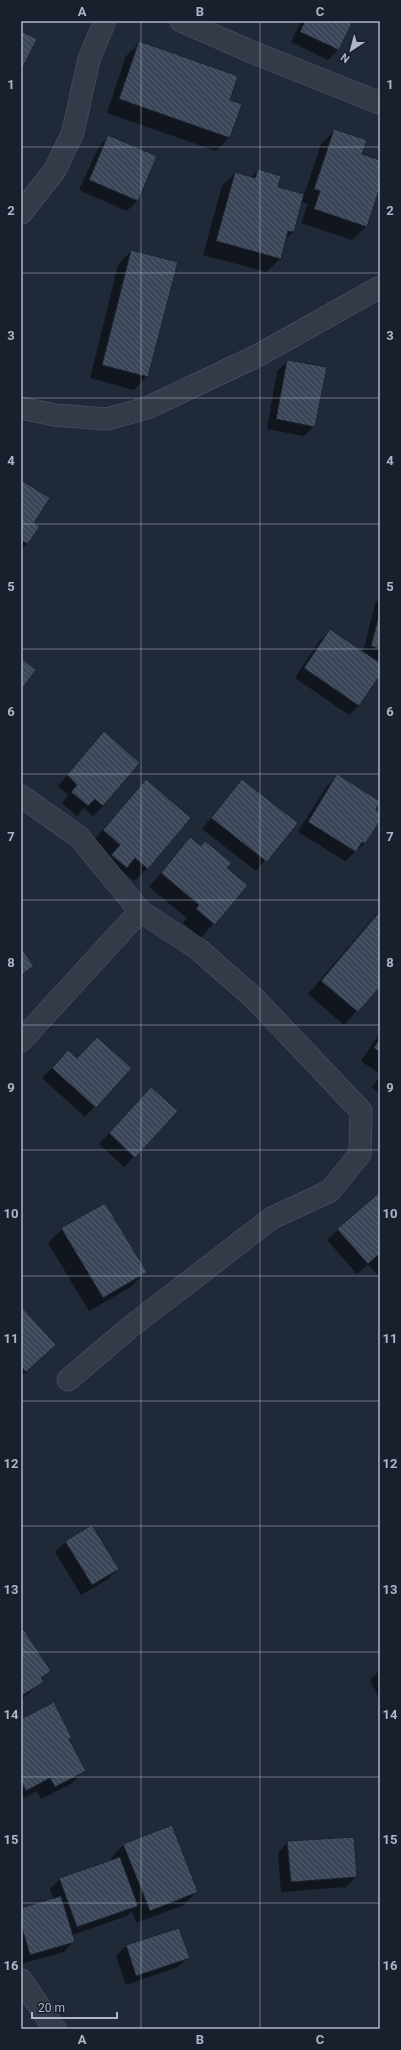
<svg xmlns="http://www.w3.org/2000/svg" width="401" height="2050" font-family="Roboto,sans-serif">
<defs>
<pattern id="building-back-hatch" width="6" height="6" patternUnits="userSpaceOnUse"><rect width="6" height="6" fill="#3b4759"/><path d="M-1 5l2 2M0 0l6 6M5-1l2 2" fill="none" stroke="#555f6f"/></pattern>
</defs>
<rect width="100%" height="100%" fill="#202938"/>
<g fill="#0007">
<path d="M 301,21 L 351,21 L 338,50 L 328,60 L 291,42 Z"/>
<path d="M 139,43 L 229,101 L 229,137 L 216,151 L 107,113 L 126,56 Z"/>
<path d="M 335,130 L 361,155 L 380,161 L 380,184 L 366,227 L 352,240 L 301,223 L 308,204 L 301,202 L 293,232 L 285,240 L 280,259 L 266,272 L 203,255 L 222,186 L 235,173 L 251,177 L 258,170 L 277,188 L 304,195 L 321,144 Z"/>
<path d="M 109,136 L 156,157 L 137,201 L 127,211 L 79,190 L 99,146 Z"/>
<path d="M 131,251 L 147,376 L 134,390 L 90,378 L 118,265 Z"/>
<path d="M 288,361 L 314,426 L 304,436 L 267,429 L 277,371 Z"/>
<path d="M 21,481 L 27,544 L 21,550 Z"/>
<path d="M 380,598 L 380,661 L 374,660 L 380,664 L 380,674 L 359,705 L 349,715 L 295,678 L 320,640 L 331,630 L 363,652 L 375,604 Z"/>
<path d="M 104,733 L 103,806 L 93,816 L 84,808 L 77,816 L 62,803 L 68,795 L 58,786 Z"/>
<path d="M 337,776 L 380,802 L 375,810 L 380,814 L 380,819 L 365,843 L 345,861 L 298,832 L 327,786 Z"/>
<path d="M 242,780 L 296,823 L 256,871 L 202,829 Z"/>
<path d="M 146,781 L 148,868 L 134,881 L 122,871 L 113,881 L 90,844 Z"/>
<path d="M 190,839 L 246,885 L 201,938 L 183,923 L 187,918 L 149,887 Z"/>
<path d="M 380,910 L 380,985 L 344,1025 L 308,994 Z"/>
<path d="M 380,1033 L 380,1074 L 361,1061 Z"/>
<path d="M 77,1059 L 131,1068 L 85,1117 L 42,1078 L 58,1061 Z"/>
<path d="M 380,1076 L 380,1093 L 372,1088 Z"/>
<path d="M 141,1099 L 176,1111 L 124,1167 L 99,1144 Z"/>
<path d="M 380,1193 L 380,1275 L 378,1276 L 368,1264 L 357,1274 L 327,1240 Z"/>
<path d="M 62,1229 L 145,1272 L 132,1286 L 89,1311 L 48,1243 Z"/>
<path d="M 21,1308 L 42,1358 L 21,1377 Z"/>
<path d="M 92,1526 L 118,1569 L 108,1579 L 81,1595 L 55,1552 L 66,1542 Z"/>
<path d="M 21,1633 L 50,1670 L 41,1679 L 42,1682 L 21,1700 Z"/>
<path d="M 380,1670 L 380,1701 L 370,1680 Z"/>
<path d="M 21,1720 L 71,1738 L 69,1740 L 84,1770 L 71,1784 L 41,1799 L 37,1791 L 21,1799 Z"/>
<path d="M 288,1842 L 356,1877 L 346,1887 L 281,1892 L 278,1853 Z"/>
<path d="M 124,1844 L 197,1891 L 184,1905 L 136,1923 L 132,1911 L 127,1916 L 72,1935 L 74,1941 L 64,1952 L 21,1964 L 21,1909 L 54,1900 L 50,1889 L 60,1879 L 112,1861 L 111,1858 Z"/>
<path d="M 179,1929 L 188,1957 L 178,1967 L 126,1985 L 116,1956 L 126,1946 Z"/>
</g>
<g fill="url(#building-back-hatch)" stroke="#1b222f">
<path d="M 305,21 L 353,21 L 339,50 L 300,32 Z"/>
<path d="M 21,31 L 37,39 L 21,71 Z"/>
<path d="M 139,41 L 238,76 L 230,100 L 242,104 L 230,138 L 119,99 Z"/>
<path d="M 334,129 L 367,140 L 362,154 L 380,160 L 380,187 L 367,227 L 314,209 L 320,191 L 314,189 Z"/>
<path d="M 108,135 L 157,156 L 138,201 L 89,180 Z"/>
<path d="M 258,169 L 281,176 L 278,187 L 304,194 L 294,232 L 288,231 L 281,259 L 216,241 L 235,172 L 255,178 Z"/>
<path d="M 131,250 L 178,262 L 148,377 L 102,365 Z"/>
<path d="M 287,360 L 327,367 L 315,427 L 276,419 Z"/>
<path d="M 21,480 L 50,498 L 34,523 L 40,526 L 28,544 L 21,540 Z"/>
<path d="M 380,611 L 380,649 L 371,646 Z"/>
<path d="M 330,629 L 380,663 L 380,675 L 359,706 L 304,668 Z"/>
<path d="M 21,658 L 36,670 L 21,690 Z"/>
<path d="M 104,731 L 140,763 L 103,806 L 95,799 L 88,806 L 71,792 L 77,785 L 67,775 Z"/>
<path d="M 337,774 L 380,801 L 376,810 L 380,812 L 380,821 L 365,844 L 362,842 L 356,852 L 308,822 Z"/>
<path d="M 146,779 L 191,818 L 148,869 L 135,858 L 127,868 L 111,855 L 120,845 L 103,830 Z"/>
<path d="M 242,779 L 298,823 L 267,862 L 211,818 Z"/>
<path d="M 190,837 L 201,846 L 205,841 L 232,863 L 227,868 L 248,885 L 215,925 L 196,909 L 199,905 L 161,873 Z"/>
<path d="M 380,911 L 380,987 L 358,1012 L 321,981 Z"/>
<path d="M 21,948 L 34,966 L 21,975 Z"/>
<path d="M 97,1037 L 132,1068 L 96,1108 L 52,1068 L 68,1050 L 77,1058 Z"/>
<path d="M 380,1038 L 380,1052 L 374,1048 Z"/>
<path d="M 151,1087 L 178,1111 L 135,1158 L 109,1133 Z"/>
<path d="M 380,1192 L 380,1257 L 378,1255 L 368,1264 L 337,1229 Z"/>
<path d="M 105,1203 L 147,1272 L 103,1298 L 61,1228 Z"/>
<path d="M 21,1306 L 56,1345 L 26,1372 L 21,1366 Z"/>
<path d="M 92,1525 L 119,1569 L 92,1585 L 65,1541 Z"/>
<path d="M 24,1630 L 51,1671 L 41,1678 L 44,1682 L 21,1696 L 21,1632 Z"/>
<path d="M 54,1702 L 72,1738 L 69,1739 L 86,1771 L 55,1787 L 50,1778 L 26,1791 L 21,1781 L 21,1719 Z"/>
<path d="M 172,1825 L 198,1892 L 150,1911 L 123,1844 Z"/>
<path d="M 354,1837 L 357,1877 L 291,1882 L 287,1841 Z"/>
<path d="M 120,1857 L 138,1906 L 77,1927 L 59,1878 Z"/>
<path d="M 61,1896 L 75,1942 L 30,1955 L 21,1925 L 21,1908 Z"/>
<path d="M 179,1928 L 190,1958 L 136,1976 L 126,1945 Z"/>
<path d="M 168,2027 L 168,2029 L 127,2029 Z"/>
</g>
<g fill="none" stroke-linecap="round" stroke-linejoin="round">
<g stroke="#515867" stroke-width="23">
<g id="minor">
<path d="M 181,21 L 252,52 L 380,103"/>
<path d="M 21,213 L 55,170 L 73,132 L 89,59 L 105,21"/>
<path d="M 21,408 L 55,415 L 107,419 L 147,408 L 259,355 L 380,287"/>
<path d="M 21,796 L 79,837 L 140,911 L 198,949 L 254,998 L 361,1111 L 360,1154 L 330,1191 L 272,1218 L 129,1328 L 68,1380"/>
<path d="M 21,1041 L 140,911"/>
<path d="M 21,1980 L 55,2029"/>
</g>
</g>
<use href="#minor" stroke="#333b49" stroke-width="22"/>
</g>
<path fill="none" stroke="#adb5c6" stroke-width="1" stroke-opacity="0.55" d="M 141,21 L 141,2029M 260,21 L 260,2029M 21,147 L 380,147M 21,273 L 380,273M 21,398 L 380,398M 21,524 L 380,524M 21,649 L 380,649M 21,774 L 380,774M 21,900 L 380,900M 21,1025 L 380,1025M 21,1150 L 380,1150M 21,1276 L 380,1276M 21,1401 L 380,1401M 21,1526 L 380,1526M 21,1652 L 380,1652M 21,1777 L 380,1777M 21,1903 L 380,1903"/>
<rect width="401" height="2050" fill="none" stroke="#19202d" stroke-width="44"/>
<g transform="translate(351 50) rotate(216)" stroke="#19202d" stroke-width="3" paint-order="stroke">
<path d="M0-3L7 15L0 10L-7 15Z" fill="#adb5c6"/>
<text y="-6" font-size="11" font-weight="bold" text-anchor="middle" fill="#adb5c6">N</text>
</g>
<path d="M32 2012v6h85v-6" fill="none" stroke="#adb5c6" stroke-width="2"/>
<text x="38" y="2012" font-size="12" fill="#adb5c6" stroke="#19202d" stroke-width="3" paint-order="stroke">20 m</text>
<rect x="22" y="22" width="357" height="2006" fill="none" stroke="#adb5c6" stroke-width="1.5"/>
<g font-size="13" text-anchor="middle" font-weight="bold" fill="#adb5c6">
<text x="82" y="16">A</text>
<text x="200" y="16">B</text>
<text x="320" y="16">C</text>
<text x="11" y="89">1</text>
<text x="390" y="89">1</text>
<text x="11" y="215">2</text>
<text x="390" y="215">2</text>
<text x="11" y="340">3</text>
<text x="390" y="340">3</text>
<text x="11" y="465">4</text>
<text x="390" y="465">4</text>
<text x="11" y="591">5</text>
<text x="390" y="591">5</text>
<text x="11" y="716">6</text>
<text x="390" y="716">6</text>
<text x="11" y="841">7</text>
<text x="390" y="841">7</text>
<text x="11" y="967">8</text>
<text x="390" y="967">8</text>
<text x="11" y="1092">9</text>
<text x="390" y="1092">9</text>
<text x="11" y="1218">10</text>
<text x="390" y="1218">10</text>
<text x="11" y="1343">11</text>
<text x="390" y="1343">11</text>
<text x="11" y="1468">12</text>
<text x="390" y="1468">12</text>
<text x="11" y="1594">13</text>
<text x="390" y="1594">13</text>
<text x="11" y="1719">14</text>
<text x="390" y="1719">14</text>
<text x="11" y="1844">15</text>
<text x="390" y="1844">15</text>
<text x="11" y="1970">16</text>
<text x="390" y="1970">16</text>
<text x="82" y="2044">A</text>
<text x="200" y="2044">B</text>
<text x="320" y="2044">C</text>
</g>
</svg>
